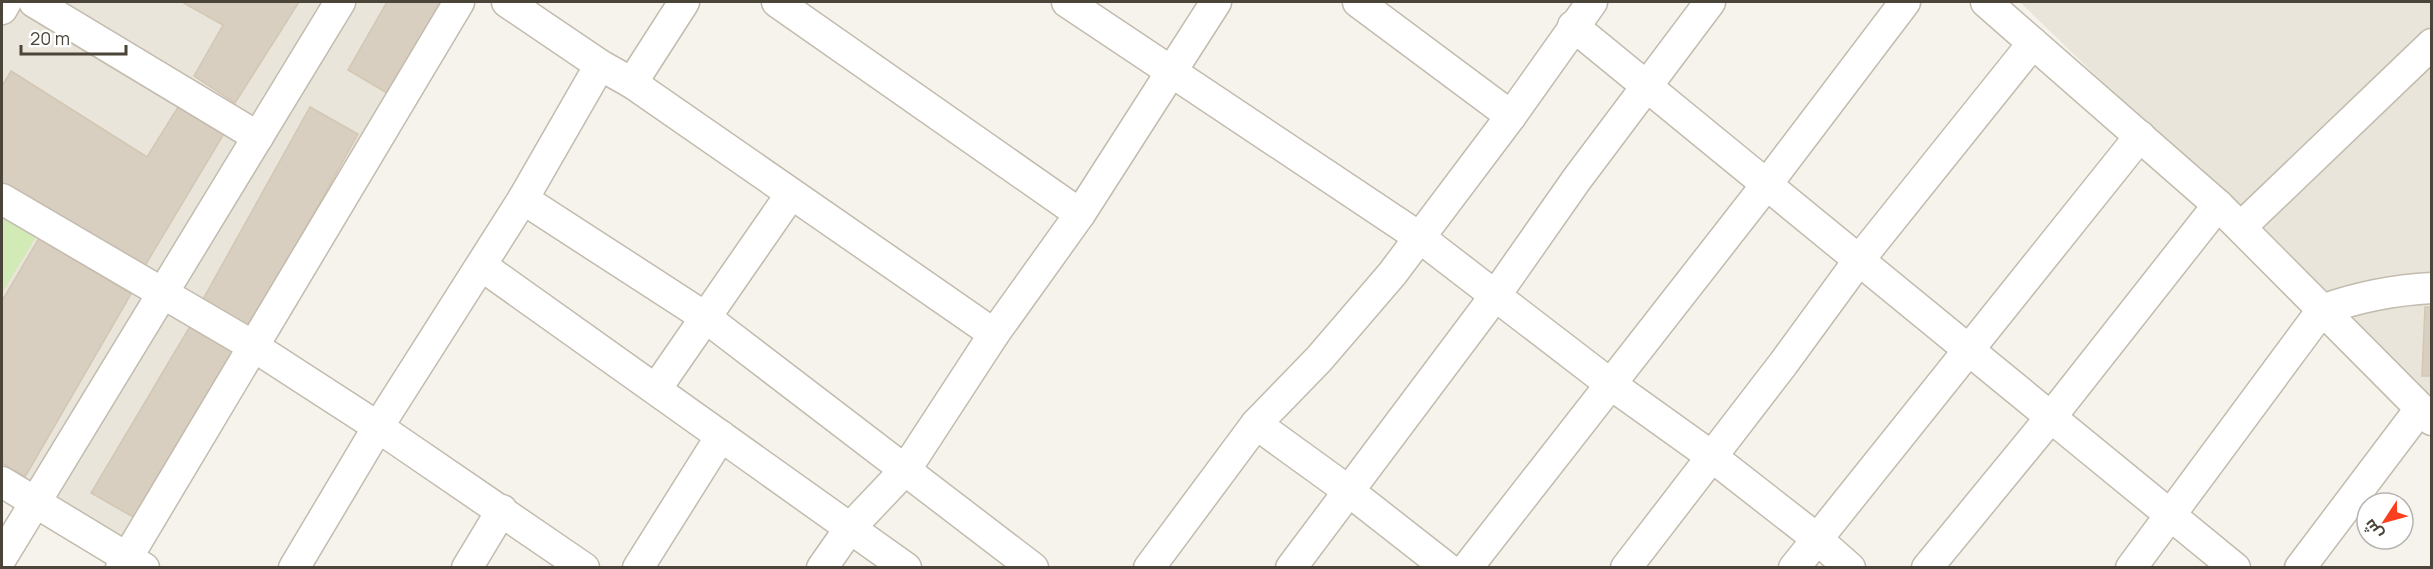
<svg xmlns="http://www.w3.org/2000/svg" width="2433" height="569" font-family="Manrope,Cairo,sans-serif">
<rect width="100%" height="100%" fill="#f6f3ec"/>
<g fill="#eae5da">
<path d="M 2,2 L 464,2 L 128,562 L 2,490 Z"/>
<path d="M 2020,2 L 2431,2 L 2431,401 Z"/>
</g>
<path fill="#d2eab5" d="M 2,210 L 39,232 L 2,293 Z"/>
<g fill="#d8cfc1" stroke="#d3c7b4" stroke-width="1.5">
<path d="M 182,2 L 299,2 L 235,103 L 194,76 L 223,25 Z"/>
<path d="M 387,2 L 446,2 L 392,96 L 348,70 Z"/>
<path d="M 11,71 L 147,157 L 180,104 L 225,132 L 143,269 L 2,183 L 2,86 Z"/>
<path d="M 310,107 L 358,134 L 250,328 L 202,301 Z"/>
<path d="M 39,238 L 131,294 L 25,477 L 2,463 L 2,301 Z"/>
<path d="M 2425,307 L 2432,307 L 2432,376 L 2422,376 Z"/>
<path d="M 195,318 L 243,346 L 140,521 L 91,493 Z"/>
</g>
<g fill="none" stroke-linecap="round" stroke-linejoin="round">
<g stroke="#c2bbae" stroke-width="33">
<g id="street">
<path d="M 34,2 L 258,137"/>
<path d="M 507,2 L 600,65 L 632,83 L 994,334"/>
<path d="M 777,2 L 1080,214"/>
<path d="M 1067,2 L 1419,237 L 1609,383 L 1711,456 L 1816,538 L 1850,568"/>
<path d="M 1358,2 L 1511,116"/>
<path d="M 1986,2 L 2218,205 L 2432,420"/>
<path d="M 2,9 L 6,2"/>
<path d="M 1573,26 L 2235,568"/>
<path d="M 632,83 L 684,2"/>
<path d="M 2,199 L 253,346 L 378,427 L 584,568"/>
<path d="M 523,199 L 705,317 L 1033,568"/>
<path d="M 2241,227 L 2432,44"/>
<path d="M 482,266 L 906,568"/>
<path d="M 656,389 L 791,194"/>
<path d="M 1256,424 L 1350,492 L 1447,568"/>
<path d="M 2,482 L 144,568"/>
<path d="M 2,557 L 340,2"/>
<path d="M 121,568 L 459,2"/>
<path d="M 294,568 L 378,427 L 523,199 L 600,65"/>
<path d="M 467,568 L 502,510"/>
<path d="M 638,568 L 721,436"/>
<path d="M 822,568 L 850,528 L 906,469 L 994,334 L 1080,214 L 1216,2"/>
<path d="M 1149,568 L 1256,424 L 1319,359 L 1392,274 L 1511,116 L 1592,2"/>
<path d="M 1291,568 L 1495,296 L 1577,179 L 1710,2"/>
<path d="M 1467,568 L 1767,184 L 1905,2"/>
<path d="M 1626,568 L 1783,364 L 1859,260 L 2033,43"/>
<path d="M 1794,568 L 2140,136"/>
<path d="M 1927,568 L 2051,417 L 2218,205"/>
<path d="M 2131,568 L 2322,310 C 2358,297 2393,290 2432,288"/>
<path d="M 2300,568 L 2420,409"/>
</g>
</g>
<use href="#street" stroke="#fff" stroke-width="30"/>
</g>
<rect width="2433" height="569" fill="none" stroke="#4b4439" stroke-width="6"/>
<g transform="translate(2385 521) rotate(234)"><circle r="28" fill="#ffffff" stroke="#b7b4b0" stroke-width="1.5"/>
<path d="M0-4.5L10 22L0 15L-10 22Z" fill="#fc3f1d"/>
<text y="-9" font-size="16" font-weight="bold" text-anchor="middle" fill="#4b4439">ش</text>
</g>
<path d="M21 45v9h105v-9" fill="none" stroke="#4b4439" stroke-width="3"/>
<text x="30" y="45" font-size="18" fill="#4b4439" stroke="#ffffff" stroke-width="4.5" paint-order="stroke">20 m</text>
</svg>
